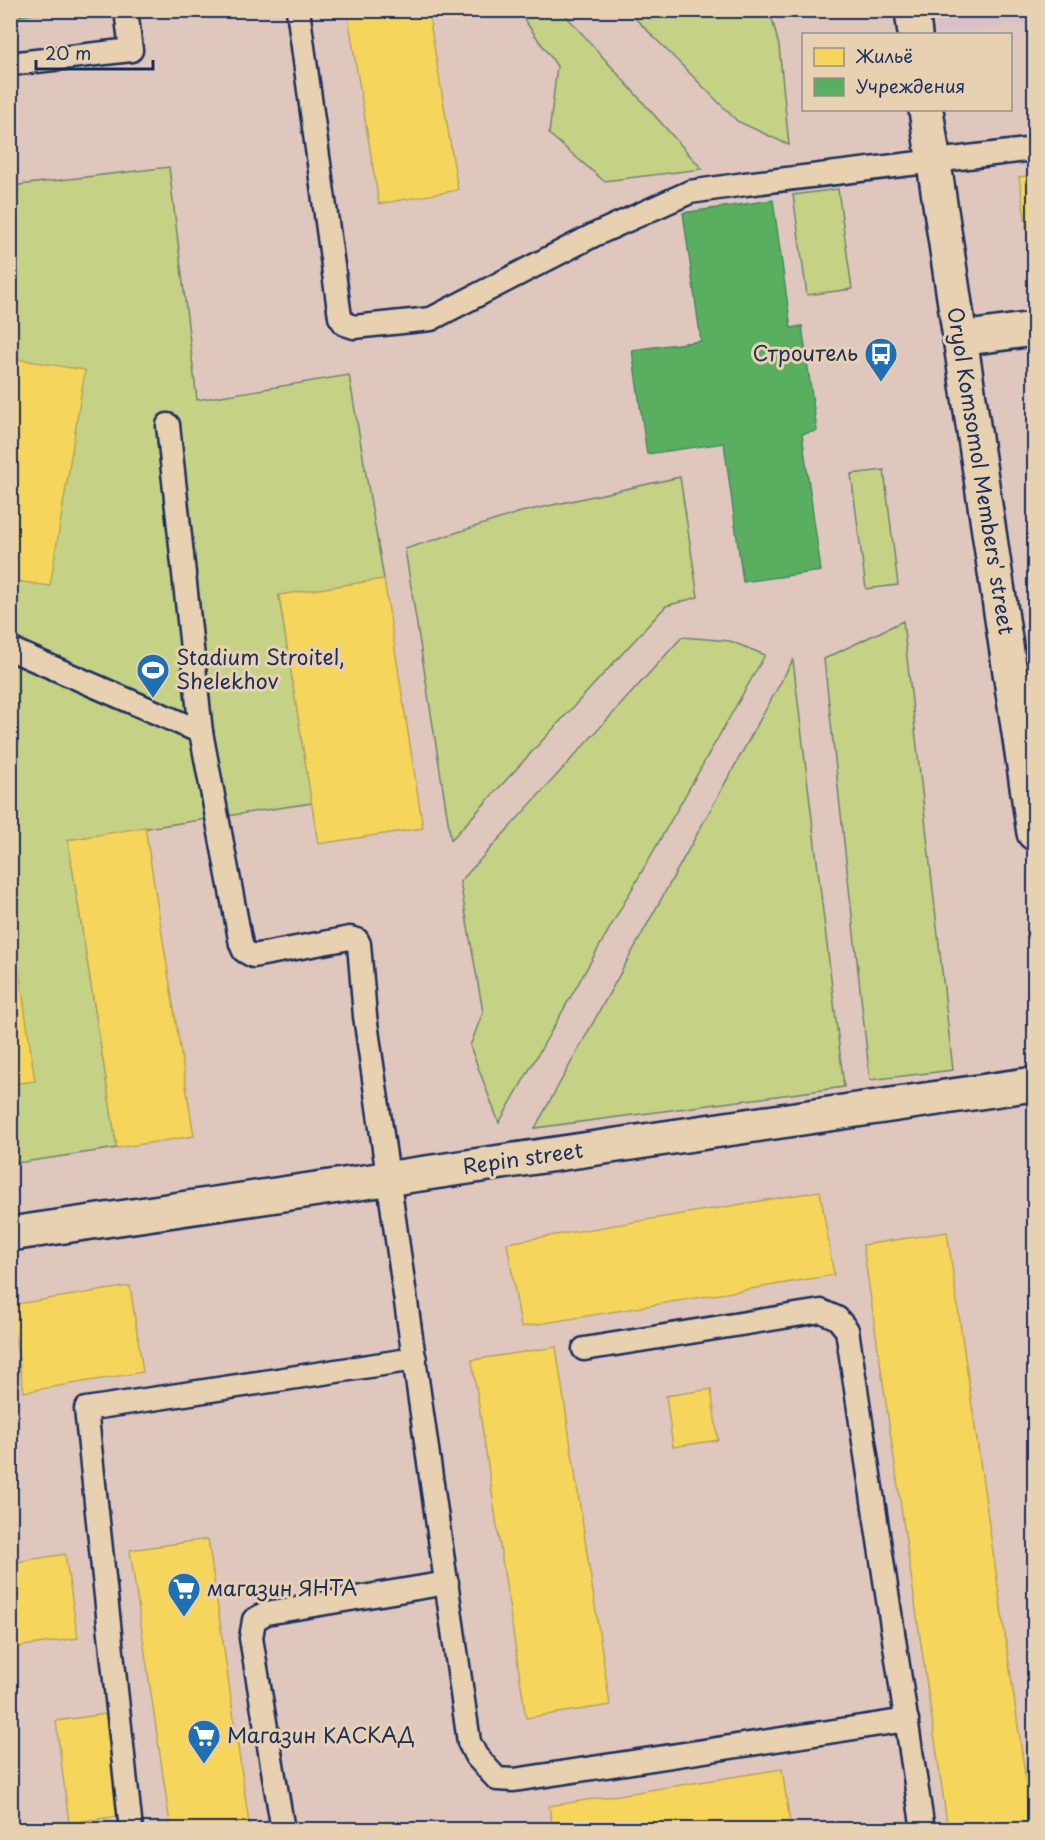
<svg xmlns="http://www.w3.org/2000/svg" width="1045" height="1840" font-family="'Playpen Sans',sans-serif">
<rect width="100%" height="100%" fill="#dfc7be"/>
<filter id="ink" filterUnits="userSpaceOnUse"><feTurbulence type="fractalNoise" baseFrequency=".0167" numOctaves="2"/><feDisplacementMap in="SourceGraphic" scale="12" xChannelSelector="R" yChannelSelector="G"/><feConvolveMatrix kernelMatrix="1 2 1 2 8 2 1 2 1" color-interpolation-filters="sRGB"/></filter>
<g filter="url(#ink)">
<path fill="#d9c0c8" d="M 934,11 L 1034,11 L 1034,23 L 937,34 Z"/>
<g fill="#c5d184" stroke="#708071" stroke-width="1.5">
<path d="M 518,11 L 562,11 L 702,169 L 604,181 L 549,134 L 557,66 Z"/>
<path d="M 628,11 L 770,11 L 779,46 L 789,145 L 737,121 Z"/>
<path d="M 169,167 L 197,400 L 349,375 L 384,579 L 279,596 L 312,803 L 68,840 L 117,1148 L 11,1164 L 11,186 Z"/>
<path d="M 838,189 L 852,289 L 807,295 L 793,195 Z"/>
<path d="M 884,470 L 898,585 L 866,589 L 851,474 Z"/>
<path d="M 680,477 L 698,597 L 666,606 L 451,840 L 405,549 L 521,512 Z"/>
<path d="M 903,621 L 953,1070 L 870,1080 L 824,659 Z"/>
<path d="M 682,637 L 730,641 L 765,655 L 499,1123 L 470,1046 L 483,1012 L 460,882 Z"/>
<path d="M 793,660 L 844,1087 L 535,1128 Z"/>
</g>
<g fill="#f6d55c" stroke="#b4a35d" stroke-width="1.5">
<path d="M 347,10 L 428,10 L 458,190 L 379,204 Z"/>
<path d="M 1034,175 L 1034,266 L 1032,266 L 1019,177 Z"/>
<path d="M 10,358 L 85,370 L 50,586 L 10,580 Z"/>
<path d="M 384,579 L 423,828 L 318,844 L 279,595 Z"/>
<path d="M 145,827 L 194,1136 L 117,1148 L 68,840 Z"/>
<path d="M 10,906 L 35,1081 L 10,1084 Z"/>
<path d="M 10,1116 L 17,1162 L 10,1162 Z"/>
<path d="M 820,1191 L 834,1275 L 521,1327 L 507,1243 Z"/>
<path d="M 947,1232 L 1033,1830 L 948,1830 L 863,1245 Z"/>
<path d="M 130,1286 L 143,1372 L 24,1392 L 10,1305 Z"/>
<path d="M 556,1347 L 610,1705 L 526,1718 L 472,1360 Z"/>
<path d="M 711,1389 L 718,1440 L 673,1447 L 666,1396 Z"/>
<path d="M 208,1539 L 250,1830 L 171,1830 L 130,1550 Z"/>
<path d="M 65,1554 L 78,1638 L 10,1648 L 10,1563 Z"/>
<path d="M 106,1714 L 120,1816 L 69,1823 L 56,1721 Z"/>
<path d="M 782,1769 L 791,1830 L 553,1830 L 549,1806 Z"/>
</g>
<g fill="#5aae61" stroke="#478860" stroke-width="1.5">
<path d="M 10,10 L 69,10 L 10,17 Z"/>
<path d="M 773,200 L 791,328 L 802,326 L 817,431 L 802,434 L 821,571 L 743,582 L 724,443 L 647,454 L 632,350 L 701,341 L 683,213 Z"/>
</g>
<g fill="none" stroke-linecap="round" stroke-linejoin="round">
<g stroke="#1b2f5e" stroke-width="27">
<g id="service">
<path d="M 298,10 L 340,317 L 345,324 L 354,327 L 431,319 L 592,236 L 690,192 L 745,184 L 1034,149"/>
<path d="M 10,64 L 131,50 L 126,10"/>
<path d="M 168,425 L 201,732 L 241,944 L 244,951 L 253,956 L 350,938 L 357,940 L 359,944 L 365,1016 L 469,1742 L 476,1756 L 497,1779 L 514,1780 L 907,1720"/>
<path d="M 10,649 L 201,732"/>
<path d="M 1012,686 L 1034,683"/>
<path d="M 584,1349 L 821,1311 L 837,1318 L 847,1330 L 923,1830"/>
<path d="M 131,1830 L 86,1409 L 415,1359"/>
<path d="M 283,1830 L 251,1638 L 254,1620 L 266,1613 L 447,1583"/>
</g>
</g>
<g stroke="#1b2f5e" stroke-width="38">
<path id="minor" d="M 960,339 L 1034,329"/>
</g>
<g stroke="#1b2f5e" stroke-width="38">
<g id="tertiary">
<path d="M 912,10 L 915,34"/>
<path d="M 926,110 L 1034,833"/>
<path d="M 10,1234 L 1034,1084"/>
</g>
</g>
<use href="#service" stroke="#e7d1b0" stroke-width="22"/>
<use href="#minor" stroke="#e7d1b0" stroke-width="33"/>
<use href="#tertiary" stroke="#e7d1b0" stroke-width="33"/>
</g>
</g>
<defs>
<g id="bus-pin" transform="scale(1.725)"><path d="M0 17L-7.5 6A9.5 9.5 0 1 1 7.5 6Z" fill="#1f6fb2" stroke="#e7d1b0"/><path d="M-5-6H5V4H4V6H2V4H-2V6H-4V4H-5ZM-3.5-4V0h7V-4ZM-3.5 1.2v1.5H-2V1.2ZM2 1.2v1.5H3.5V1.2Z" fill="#fff"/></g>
<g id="stadium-pin" transform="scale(1.725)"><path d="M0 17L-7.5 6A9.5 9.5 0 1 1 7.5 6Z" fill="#1f6fb2" stroke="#e7d1b0"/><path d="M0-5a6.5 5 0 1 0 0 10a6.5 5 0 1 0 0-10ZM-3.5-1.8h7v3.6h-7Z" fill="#fff"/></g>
<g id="supermarket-pin" transform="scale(1.725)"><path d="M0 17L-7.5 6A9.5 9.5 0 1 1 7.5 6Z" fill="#1f6fb2" stroke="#e7d1b0"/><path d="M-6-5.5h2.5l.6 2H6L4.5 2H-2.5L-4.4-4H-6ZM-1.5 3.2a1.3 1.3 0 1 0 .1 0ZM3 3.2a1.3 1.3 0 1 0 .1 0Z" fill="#fff"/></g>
</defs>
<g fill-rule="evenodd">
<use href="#bus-pin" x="881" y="354"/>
<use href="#stadium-pin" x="153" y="670"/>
<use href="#supermarket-pin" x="184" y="1589"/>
<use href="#supermarket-pin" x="204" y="1736"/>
</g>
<g text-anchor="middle" stroke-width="6" stroke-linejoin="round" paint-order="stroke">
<g font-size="21" fill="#1b2f5e" stroke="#e7d1b0" text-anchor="start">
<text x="858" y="361" text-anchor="end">Строитель</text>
<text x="176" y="665">Stadium Stroitel,<tspan x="176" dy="24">Shelekhov</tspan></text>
<text x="207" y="1596">магазин ЯНТА</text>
<text x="227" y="1743">Магазин КАСКАД</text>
</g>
<g font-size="21" fill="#1b2f5e" stroke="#e7d1b0">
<text transform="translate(980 471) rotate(81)" y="7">Oryol Komsomol Members' street</text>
<text transform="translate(523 1159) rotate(-8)" y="7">Repin street</text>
</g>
</g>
<rect width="1045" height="1840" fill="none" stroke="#e7d1b0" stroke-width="36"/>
<rect x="18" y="18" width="1009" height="1804" fill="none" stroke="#1b2f5e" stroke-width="2" filter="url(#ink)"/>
<rect x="802" y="33" width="210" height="78" fill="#e7d1b0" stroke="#95908f" stroke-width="1.5"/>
<rect x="814" y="48" width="30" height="18" fill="#f6d55c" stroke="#95908f" stroke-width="1.5"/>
<text x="856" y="63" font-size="18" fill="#1b2f5e">Жильё</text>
<rect x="814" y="78" width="30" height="18" fill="#5aae61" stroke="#95908f" stroke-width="1.5"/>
<text x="856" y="93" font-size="18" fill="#1b2f5e">Учреждения</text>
<path d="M36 60v9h117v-9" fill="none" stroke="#1b2f5e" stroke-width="3"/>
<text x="45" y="60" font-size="18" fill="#1b2f5e" stroke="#e7d1b0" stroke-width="4.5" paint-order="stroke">20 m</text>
</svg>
